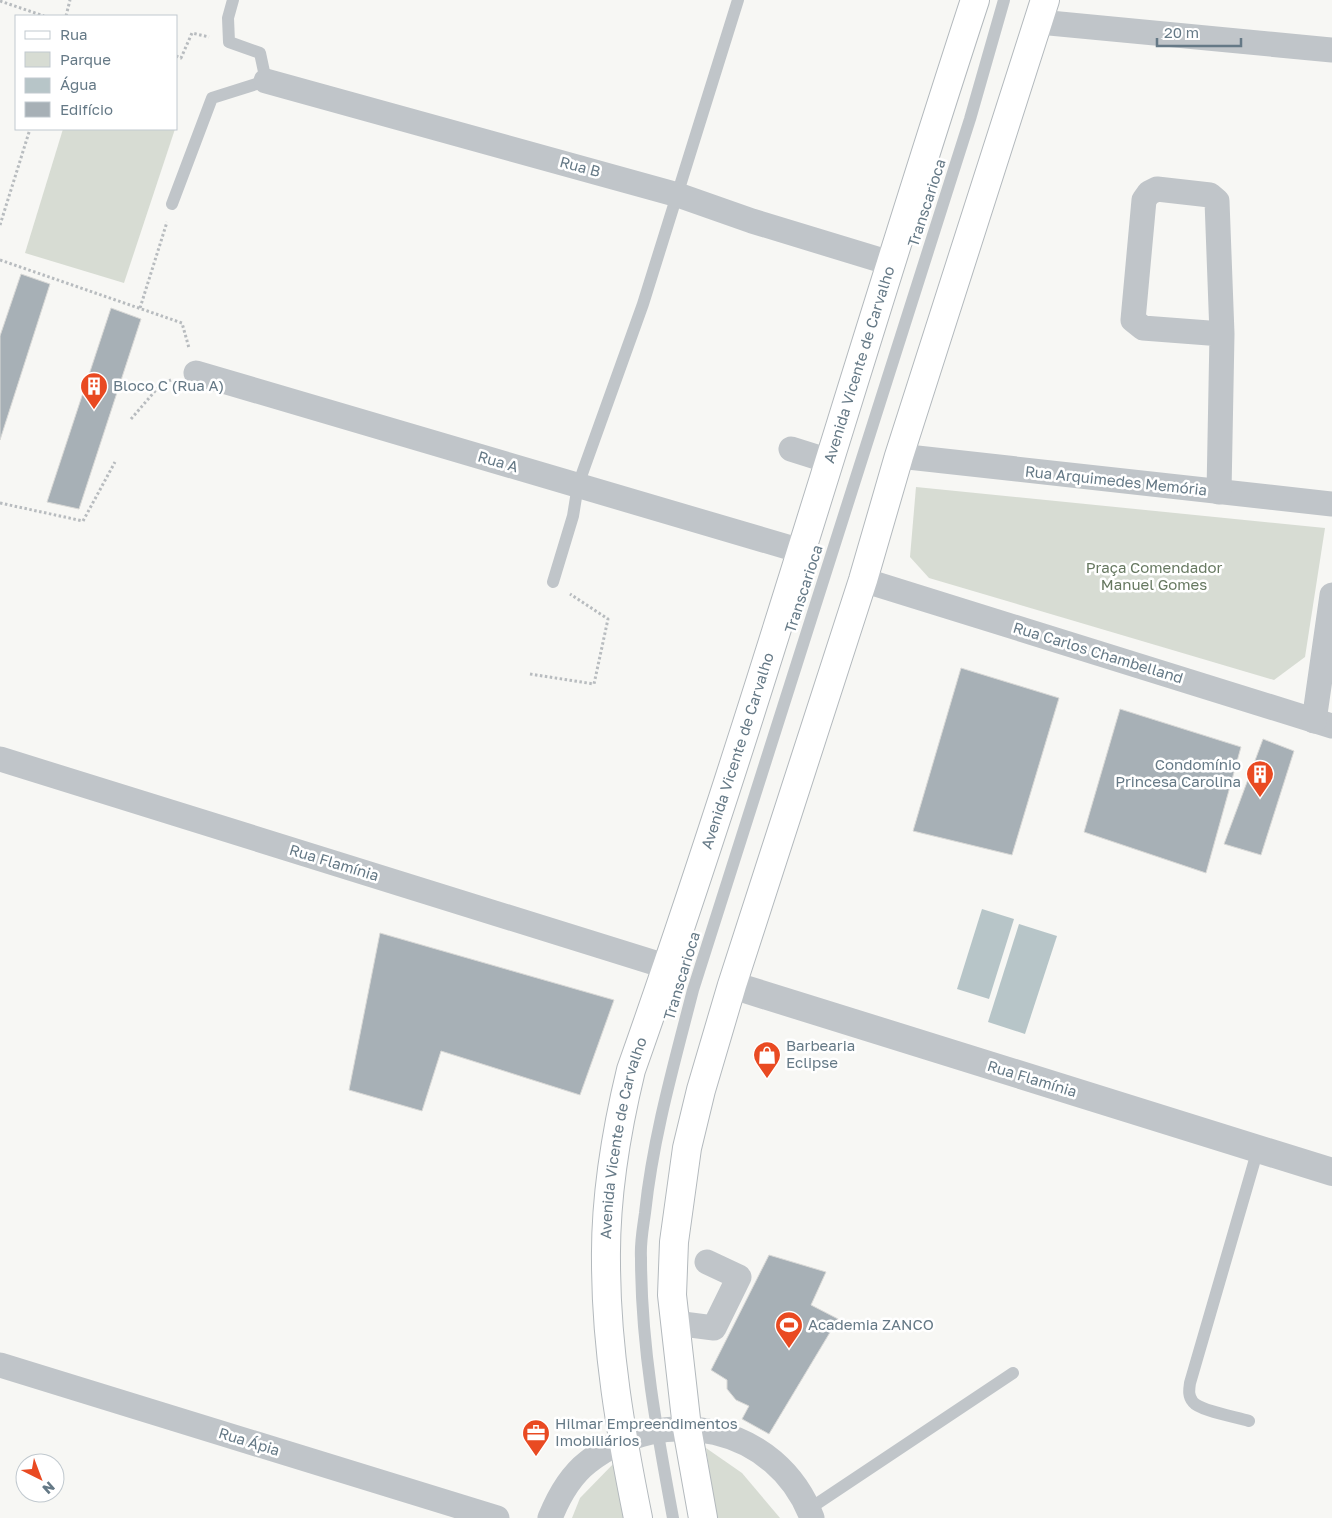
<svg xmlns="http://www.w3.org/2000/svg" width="1332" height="1518" font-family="'Golos Text',sans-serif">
<rect width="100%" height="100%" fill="#f7f7f4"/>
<g fill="#d7dcd3">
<path d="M 63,129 L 175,129 L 124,283 L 25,253 Z"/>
<path d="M 916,487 L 1325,528 L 1305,657 L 1274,680 L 929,578 L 910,557 Z"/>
<path d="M 706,1448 L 742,1473 L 780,1518 L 716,1518 Z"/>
<path d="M 618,1459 L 628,1518 L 572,1518 L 580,1498 Z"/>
</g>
<g fill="#b7c5c8">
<path d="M 982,909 L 1014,919 L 989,999 L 957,989 Z"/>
<path d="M 1019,924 L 1057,936 L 1025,1034 L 988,1022 Z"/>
</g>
<g fill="#a7b0b6" stroke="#d9d9d7">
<path d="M 21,274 L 50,284 L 0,440 L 0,336 Z"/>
<path d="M 111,308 L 141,319 L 79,509 L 47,502 Z"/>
<path d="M 961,668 L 1059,698 L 1012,855 L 913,831 Z"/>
<path d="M 1120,709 L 1241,747 L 1206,873 L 1084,832 Z"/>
<path d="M 1263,739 L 1294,751 L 1261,855 L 1224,844 Z"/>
<path d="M 380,933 L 614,1000 L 580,1095 L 441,1051 L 422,1111 L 349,1090 Z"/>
<path d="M 769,1255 L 826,1272 L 811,1305 L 838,1319 L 769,1434 L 742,1419 L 749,1406 L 736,1400 L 727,1389 L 727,1380 L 711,1370 Z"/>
</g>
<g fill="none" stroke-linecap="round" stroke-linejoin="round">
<g stroke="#b3b9bd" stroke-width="30">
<g id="primary">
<path id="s1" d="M 638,1518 C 621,1434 606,1348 606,1262 C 605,1197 616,1132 631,1070 C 756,717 858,356 975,0"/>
<path d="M 703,1518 L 687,1428 L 672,1295 L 674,1242 L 687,1148 L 701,1090 L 732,985 L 863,580 L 899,456 L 1045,0"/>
</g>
</g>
<g stroke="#b8bcbf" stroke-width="3" stroke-dasharray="2.5 2.5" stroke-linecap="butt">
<path d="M 0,1 L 44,16"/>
<path d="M 66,16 L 70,0"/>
<path d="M 176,56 L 181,58 L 192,33 L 209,37"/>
<path d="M 0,225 L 30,129"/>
<path d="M 0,260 L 182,323 L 189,348"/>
<path d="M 140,308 L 167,222"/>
<path d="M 131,419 L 162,383 L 171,380"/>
<path d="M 0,503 L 83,521 L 115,462"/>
<path d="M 530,674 L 594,684 L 608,619 L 570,594"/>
</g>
<g stroke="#c0c5c9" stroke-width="12">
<path d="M 172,204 L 212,98 L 266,81 L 260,53 L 229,42 L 228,18 L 233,0"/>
<path d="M 553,582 L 573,516 L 578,485 L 643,304 L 738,0"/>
<path d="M 1249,1421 C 1237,1417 1200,1411 1193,1402 C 1188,1396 1189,1390 1190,1383 L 1258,1149"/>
<path d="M 809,1509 L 1013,1373"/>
<path d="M 673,1518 C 657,1432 641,1346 641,1258 C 640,1243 643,1228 645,1213 C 653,1137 674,1064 693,990 L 970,119 L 1004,0"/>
</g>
<g stroke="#c0c5c9" stroke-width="25">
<path d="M 1039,22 L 1332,50"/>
<path d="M 266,81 L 678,195 L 752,221 L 890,263"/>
<path d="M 196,373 L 801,551"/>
<path d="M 791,449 L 829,461"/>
<path d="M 899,456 L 1332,504"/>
<path d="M 1219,492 L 1222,334 L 1143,328 L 1133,320 L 1144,200 L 1149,193 L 1157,189 L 1210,195 L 1217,201 L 1222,334"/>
<path d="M 863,580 L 1332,726"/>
<path d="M 1314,721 L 1332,595"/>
<path d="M 0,759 L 668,967"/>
<path d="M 675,1323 L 714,1328 L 739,1277 L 707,1262"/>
<path d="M 0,1365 L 497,1518"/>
<path d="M 550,1518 C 558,1498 570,1476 588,1462 C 664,1402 777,1425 812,1518"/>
</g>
<path stroke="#c0c5c9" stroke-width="28" d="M 732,985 L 1332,1172"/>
<use href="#primary" stroke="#fff" stroke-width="28"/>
</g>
<defs>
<g id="building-pin" transform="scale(1.4375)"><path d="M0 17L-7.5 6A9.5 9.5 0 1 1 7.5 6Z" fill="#e94a22" stroke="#fff"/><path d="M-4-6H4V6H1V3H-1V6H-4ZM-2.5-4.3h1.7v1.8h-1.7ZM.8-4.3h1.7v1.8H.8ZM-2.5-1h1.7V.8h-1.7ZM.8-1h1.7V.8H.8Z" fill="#fff"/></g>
<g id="shop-pin" transform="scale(1.4375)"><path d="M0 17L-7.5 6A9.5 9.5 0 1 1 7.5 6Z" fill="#e94a22" stroke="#fff"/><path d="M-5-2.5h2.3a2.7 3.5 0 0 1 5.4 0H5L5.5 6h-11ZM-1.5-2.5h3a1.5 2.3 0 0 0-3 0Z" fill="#fff"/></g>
<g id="stadium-pin" transform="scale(1.4375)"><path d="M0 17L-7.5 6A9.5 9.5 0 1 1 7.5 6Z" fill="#e94a22" stroke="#fff"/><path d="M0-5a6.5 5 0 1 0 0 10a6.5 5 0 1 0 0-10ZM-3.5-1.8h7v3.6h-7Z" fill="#fff"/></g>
<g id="office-pin" transform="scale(1.4375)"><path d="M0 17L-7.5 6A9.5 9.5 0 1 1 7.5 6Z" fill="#e94a22" stroke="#fff"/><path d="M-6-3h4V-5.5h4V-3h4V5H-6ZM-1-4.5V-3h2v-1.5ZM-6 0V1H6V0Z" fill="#fff"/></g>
</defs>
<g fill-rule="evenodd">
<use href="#building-pin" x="94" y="386"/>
<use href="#building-pin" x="1260" y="774"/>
<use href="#shop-pin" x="767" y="1055"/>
<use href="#stadium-pin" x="789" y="1325"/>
<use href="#office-pin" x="536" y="1433"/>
</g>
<g text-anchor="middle" stroke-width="5" stroke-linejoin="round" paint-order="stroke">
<g font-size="15" fill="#657986" stroke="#fff">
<text transform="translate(580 167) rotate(15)" y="5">Rua B</text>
<text transform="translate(927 203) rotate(-72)" y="5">Transcarioca</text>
<text dy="5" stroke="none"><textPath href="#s1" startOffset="1194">Avenida Vicente de Carvalho</textPath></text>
<text transform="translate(498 462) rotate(16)" y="5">Rua A</text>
<text transform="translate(1116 481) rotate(6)" y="5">Rua Arquimedes Memória</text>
<text transform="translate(804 589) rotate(-72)" y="5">Transcarioca</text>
<text transform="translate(1098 653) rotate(17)" y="5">Rua Carlos Chambelland</text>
<text dy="5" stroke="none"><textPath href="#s1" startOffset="789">Avenida Vicente de Carvalho</textPath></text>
<text transform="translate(334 863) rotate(17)" y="5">Rua Flamínia</text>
<text transform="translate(682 976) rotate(-73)" y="5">Transcarioca</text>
<text transform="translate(1032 1079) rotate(17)" y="5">Rua Flamínia</text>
<text dy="5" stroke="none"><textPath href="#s1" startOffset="384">Avenida Vicente de Carvalho</textPath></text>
<text transform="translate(249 1442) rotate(17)" y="5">Rua Ápia</text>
</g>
<g font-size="15" fill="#657986" stroke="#fff" text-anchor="start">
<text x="113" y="391">Bloco C (Rua A)</text>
<text x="1241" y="770" text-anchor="end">Condomínio<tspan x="1241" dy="17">Princesa Carolina</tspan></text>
<text x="786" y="1051">Barbearia<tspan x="786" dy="17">Eclipse</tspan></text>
<text x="808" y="1330">Academia ZANCO</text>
<text x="555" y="1429">Hilmar Empreendimentos<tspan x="555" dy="17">Imobiliários</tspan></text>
</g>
<g font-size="15" fill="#667860" stroke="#fff">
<text x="1154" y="573">Praça Comendador<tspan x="1154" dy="17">Manuel Gomes</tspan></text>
</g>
</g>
<rect x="15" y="15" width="162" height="115" fill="#ffffff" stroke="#c1c9cf"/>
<rect x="25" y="31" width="25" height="8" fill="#ffffff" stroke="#c1c9cf"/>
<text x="60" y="40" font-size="15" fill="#657986">Rua</text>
<rect x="25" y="52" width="25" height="15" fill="#d7dcd3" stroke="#c1c9cf"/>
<text x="60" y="65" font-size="15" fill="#657986">Parque</text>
<rect x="25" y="78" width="25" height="15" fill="#b7c5c8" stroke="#c1c9cf"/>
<text x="60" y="90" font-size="15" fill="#657986">Água</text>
<rect x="25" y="102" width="25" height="15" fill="#a7b0b6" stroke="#c1c9cf"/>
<text x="60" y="115" font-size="15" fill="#657986">Edifício</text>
<g transform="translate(40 1478) rotate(138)"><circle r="24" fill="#ffffff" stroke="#c1c9cf"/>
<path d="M0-4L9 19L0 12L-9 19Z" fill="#e94a22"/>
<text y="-8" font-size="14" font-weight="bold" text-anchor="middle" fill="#657986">N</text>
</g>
<path d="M1157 38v8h84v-8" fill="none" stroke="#657986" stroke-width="2.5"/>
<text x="1164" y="38" font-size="15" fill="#657986" stroke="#ffffff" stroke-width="4" paint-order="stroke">20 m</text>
</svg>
